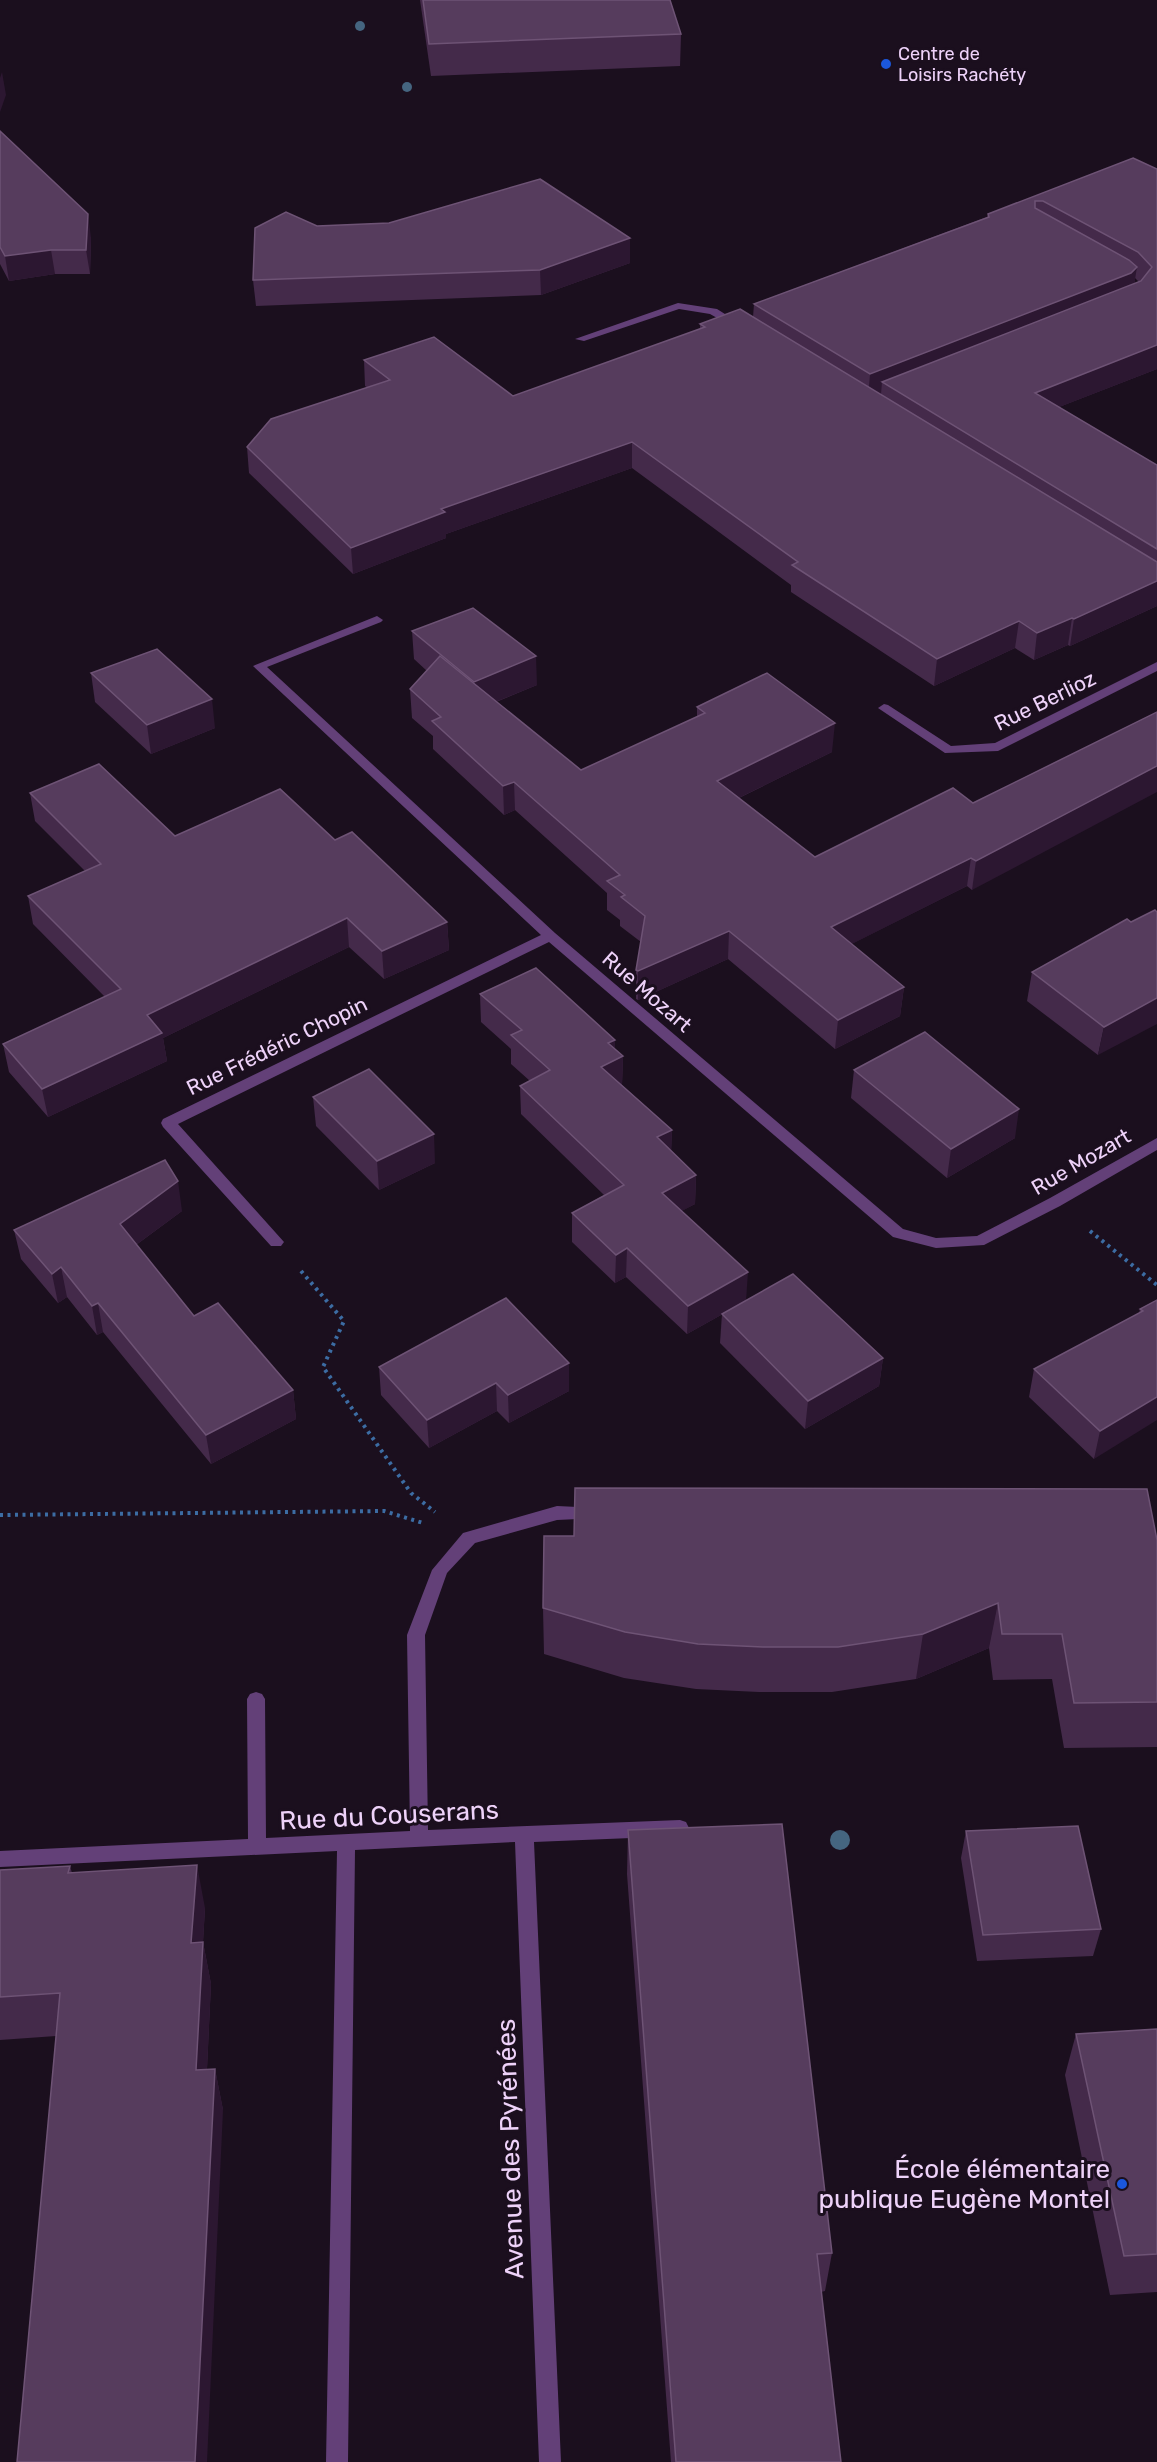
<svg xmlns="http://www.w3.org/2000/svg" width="1157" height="2462" font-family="Rubik,sans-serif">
<rect width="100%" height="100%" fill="#1b0f1e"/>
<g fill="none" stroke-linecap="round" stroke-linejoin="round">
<g stroke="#3c6ca3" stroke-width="4" stroke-dasharray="3 4.5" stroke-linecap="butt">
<path d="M 1090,1231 L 1157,1285"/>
<path d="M 301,1271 L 344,1321 L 323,1367 L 411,1493 L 435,1512"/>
<path d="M 0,1515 L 384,1511 L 423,1523"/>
</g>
<g fill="#634078" fill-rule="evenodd">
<path d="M 678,303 L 717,309 L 744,326 L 735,328 L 710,314 L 679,309 L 584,341 L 575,339 Z"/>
<path d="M 377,616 L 383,620 L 381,622 L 267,667 L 555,933 L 903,1229 L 936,1238 L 977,1236 L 1050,1198 L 1157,1138 L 1157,1150 L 1060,1206 L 984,1245 L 936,1248 L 893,1237 L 549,942 L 178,1124 L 284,1242 L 281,1246 L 271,1246 L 163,1127 L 161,1123 L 163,1119 L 541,935 L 253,666 Z"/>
<path d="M 1157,662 L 1157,671 L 998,751 L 945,753 L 878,708 L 884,704 L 888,705 L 951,746 L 995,743 Z"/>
<path d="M 557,1506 L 599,1508 L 601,1513 L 599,1518 L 557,1520 L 475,1543 L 447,1573 L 425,1635 L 428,1830 L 680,1820 L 686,1822 L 689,1828 L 686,1834 L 680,1836 L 534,1842 L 561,2462 L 539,2462 L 515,1842 L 355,1850 L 348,2462 L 326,2462 L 337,1851 L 0,1867 L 0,1851 L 248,1839 L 247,1699 L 250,1694 L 256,1692 L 262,1694 L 265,1699 L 266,1838 L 410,1831 L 407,1635 L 432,1570 L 463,1533 Z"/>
</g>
</g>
<g fill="#456580">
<circle cx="360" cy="26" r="5"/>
<circle cx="407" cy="87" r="5"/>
<circle cx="840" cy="1840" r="10"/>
</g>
<g fill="#442a4a" fill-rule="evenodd">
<path d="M 420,0 L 670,0 L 681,34 L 680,66 L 431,76 Z"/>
<path d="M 0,131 L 91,238 L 90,274 L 55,274 L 9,281 L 0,264 Z"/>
<path d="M 1133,158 L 1157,169 L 1157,369 L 1059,407 L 1157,465 L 1157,606 L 1070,646 L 1068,645 L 1034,660 L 1015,648 L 934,686 L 791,592 L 791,585 L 632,468 L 446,534 L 446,538 L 353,574 L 249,473 L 247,447 L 368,388 L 365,386 L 364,360 L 513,396 L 700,329 L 700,324 L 753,317 L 754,304 L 987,217 L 988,214 ZM 1135,278 L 1139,282 L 1134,284 Z"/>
<path d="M 317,226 L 630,238 L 630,263 L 541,295 L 256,306 L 253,280 Z"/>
<path d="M 412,631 L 537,685 L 496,702 L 581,770 L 697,717 L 697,707 L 832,752 L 739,798 L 815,857 L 973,803 L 1157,712 L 972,890 L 967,886 L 851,944 L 904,987 L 900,1016 L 835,1049 L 728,959 L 638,1000 L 636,999 L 636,970 L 641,942 L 620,926 L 620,920 L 607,910 L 607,893 L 515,810 L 504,815 L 433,749 L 433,736 L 412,718 L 410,689 L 427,671 L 414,659 Z"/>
<path d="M 91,673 L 215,728 L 151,754 L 95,702 Z"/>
<path d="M 30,793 L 175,836 L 335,840 L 447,922 L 449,950 L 384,979 L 349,947 L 163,1038 L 167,1061 L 48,1117 L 9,1072 L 3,1044 L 105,997 L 33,924 L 28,896 L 85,871 L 35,821 Z"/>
<path d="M 1127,919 L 1098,1055 L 1027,1001 L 1032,972 Z"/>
<path d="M 480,994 L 615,1049 L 623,1056 L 622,1085 L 672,1130 L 671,1151 L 696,1175 L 695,1204 L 681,1211 L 746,1301 L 687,1334 L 626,1277 L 615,1283 L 572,1242 L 572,1213 L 604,1195 L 521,1114 L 520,1086 L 530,1081 L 511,1064 L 511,1049 L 481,1022 Z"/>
<path d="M 854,1070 L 1015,1138 L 947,1178 L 851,1098 Z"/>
<path d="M 313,1097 L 435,1163 L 379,1190 L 316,1126 Z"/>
<path d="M 182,1211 L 136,1245 L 194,1316 L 293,1390 L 296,1419 L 211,1464 L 103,1332 L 97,1335 L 67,1297 L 58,1303 L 21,1259 L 14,1230 Z"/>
<path d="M 1157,1300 L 1094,1459 L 1029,1397 L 1034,1369 L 1139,1313 L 1140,1309 Z"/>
<path d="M 722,1314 L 883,1358 L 879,1386 L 805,1429 L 720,1343 Z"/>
<path d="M 569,1363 L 569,1391 L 509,1423 L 497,1411 L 429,1448 L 381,1395 L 379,1367 Z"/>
<path d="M 1157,1540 L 1157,1747 L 1064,1748 L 1052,1679 L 993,1680 L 989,1648 L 916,1679 L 832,1692 L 759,1692 L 696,1689 L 624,1678 L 544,1654 L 543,1608 Z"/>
<path d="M 628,1830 L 832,2253 L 825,2291 L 821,2292 L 841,2462 L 671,2462 L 627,1874 Z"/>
<path d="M 966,1831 L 1101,1929 L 1093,1956 L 977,1961 L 961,1858 Z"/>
<path d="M 70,1866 L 72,1873 L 205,1908 L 203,1942 L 211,1984 L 207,2069 L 215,2069 L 223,2110 L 56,2036 L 0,2040 L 0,1870 Z"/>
<path d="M 1157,2029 L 1157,2292 L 1110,2295 L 1065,2075 L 1076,2034 Z"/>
</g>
<g fill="#2c1731">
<path d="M 2,72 L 6,95 L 0,112 L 0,78 Z"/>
<path d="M 88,214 L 91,238 L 90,274 L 86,250 Z"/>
<path d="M 630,238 L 630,263 L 541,295 L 540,270 Z"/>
<path d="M 51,250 L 55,274 L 9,281 L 5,256 Z"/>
<path d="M 1137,267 L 1133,292 L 882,382 L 881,394 L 868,399 L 870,374 Z"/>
<path d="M 1157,345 L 1157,369 L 1031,418 L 1035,393 Z"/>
<path d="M 632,442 L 632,468 L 446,534 L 446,538 L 353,574 L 351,548 L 441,509 Z"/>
<path d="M 1157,581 L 1157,606 L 1070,646 L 1074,619 Z"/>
<path d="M 1072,618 L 1068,645 L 1034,660 L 1037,633 Z"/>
<path d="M 1019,621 L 1015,648 L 934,686 L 937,659 Z"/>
<path d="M 536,656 L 537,685 L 475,710 L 474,682 Z"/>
<path d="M 212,699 L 215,728 L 151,754 L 147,725 Z"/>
<path d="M 835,723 L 832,752 L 716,809 L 717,781 Z"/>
<path d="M 1157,766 L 1157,792 L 972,890 L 976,861 Z"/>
<path d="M 514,782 L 515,810 L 504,815 L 503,786 Z"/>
<path d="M 971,858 L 967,886 L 828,956 L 831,927 Z"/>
<path d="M 347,918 L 349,947 L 163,1038 L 167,1061 L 48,1117 L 42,1089 L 147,1015 Z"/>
<path d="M 447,922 L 449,950 L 384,979 L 382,951 Z"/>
<path d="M 729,931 L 728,959 L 638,1000 L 638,971 Z"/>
<path d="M 904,987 L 900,1016 L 835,1049 L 838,1020 Z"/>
<path d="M 1157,998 L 1157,1024 L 1098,1055 L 1104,1027 Z"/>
<path d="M 615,1040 L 615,1060 L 623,1056 L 622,1085 L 601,1067 L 608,1043 Z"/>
<path d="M 1019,1109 L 1015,1138 L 947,1178 L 951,1149 Z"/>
<path d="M 672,1130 L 671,1158 L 657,1137 Z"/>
<path d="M 434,1134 L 435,1163 L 379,1190 L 377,1161 Z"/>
<path d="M 696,1175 L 695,1204 L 661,1222 L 662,1193 Z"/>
<path d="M 178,1181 L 182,1211 L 125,1253 L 120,1224 Z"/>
<path d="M 627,1248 L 626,1277 L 615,1283 L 616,1255 Z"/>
<path d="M 61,1267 L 67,1297 L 58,1303 L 52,1274 Z"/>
<path d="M 748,1272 L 746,1301 L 687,1334 L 688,1306 Z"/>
<path d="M 98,1303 L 103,1332 L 97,1335 L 92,1306 Z"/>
<path d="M 883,1358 L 879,1386 L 805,1429 L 808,1401 Z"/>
<path d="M 569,1363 L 569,1391 L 509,1423 L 508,1395 Z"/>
<path d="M 496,1383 L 497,1411 L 429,1448 L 427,1420 Z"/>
<path d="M 293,1390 L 296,1419 L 211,1464 L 206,1435 Z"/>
<path d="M 1157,1397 L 1157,1420 L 1094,1459 L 1100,1431 Z"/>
<path d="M 998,1603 L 989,1648 L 916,1679 L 923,1634 Z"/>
<path d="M 197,1865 L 205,1908 L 203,1942 L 211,1984 L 205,2111 L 196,2070 L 191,1943 Z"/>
<path d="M 215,2069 L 223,2110 L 207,2462 L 195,2462 Z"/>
</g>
<g fill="#563c5d" stroke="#6e5375" stroke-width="1.5">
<path d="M 423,0 L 670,0 L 681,34 L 429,44 Z"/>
<path d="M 0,131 L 88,214 L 86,250 L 51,250 L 5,256 L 0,247 Z"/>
<path d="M 1133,158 L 1157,169 L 1157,345 L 1035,393 L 1157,465 L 1157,549 L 882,382 L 1141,281 L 1152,267 L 1138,252 L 1043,201 L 1035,201 L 1035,208 L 1129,260 L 1137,267 L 1131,273 L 870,374 L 754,304 L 989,217 L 988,214 Z"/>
<path d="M 540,179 L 630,238 L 540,270 L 253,280 L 255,228 L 286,212 L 317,226 L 389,223 Z"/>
<path d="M 740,309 L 1157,562 L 1157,581 L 1074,619 L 1072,618 L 1037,633 L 1019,621 L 937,659 L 792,565 L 798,562 L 632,442 L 441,509 L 445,512 L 351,548 L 247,447 L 271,419 L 390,380 L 364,360 L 434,337 L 513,396 L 705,327 L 700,324 Z"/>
<path d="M 473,608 L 536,656 L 474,682 L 412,631 Z"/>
<path d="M 157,649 L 212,699 L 147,725 L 91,673 Z"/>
<path d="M 440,656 L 581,770 L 705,713 L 697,707 L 767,673 L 835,723 L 717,781 L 815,857 L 953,788 L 973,803 L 1157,712 L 1157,766 L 976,861 L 971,858 L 831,927 L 904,987 L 838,1020 L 729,931 L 638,971 L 636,970 L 645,916 L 621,897 L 625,895 L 607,881 L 620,875 L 514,782 L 503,786 L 432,721 L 441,717 L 410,689 Z"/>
<path d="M 99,764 L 175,836 L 280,789 L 335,840 L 352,832 L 447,922 L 382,951 L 347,918 L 147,1015 L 162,1033 L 42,1089 L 3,1044 L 121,989 L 28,896 L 101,864 L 30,793 Z"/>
<path d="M 1155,910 L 1157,912 L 1157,998 L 1104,1027 L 1032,972 L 1127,919 L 1131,922 Z"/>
<path d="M 536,968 L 615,1040 L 608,1043 L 623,1056 L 601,1067 L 672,1130 L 657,1137 L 696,1175 L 662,1193 L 748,1272 L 688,1306 L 627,1248 L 616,1255 L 572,1213 L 624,1185 L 520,1086 L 550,1070 L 511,1035 L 522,1030 L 480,994 Z"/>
<path d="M 925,1032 L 1019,1109 L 951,1149 L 854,1070 Z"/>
<path d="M 369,1069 L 434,1134 L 377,1161 L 313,1097 Z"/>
<path d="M 165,1160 L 178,1181 L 120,1224 L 194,1316 L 218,1303 L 293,1390 L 206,1435 L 98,1303 L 92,1306 L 61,1267 L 52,1274 L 14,1230 Z"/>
<path d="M 793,1274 L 883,1358 L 808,1401 L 722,1314 Z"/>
<path d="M 506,1298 L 569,1363 L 508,1395 L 496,1383 L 427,1420 L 379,1367 Z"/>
<path d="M 1157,1300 L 1157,1397 L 1100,1431 L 1034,1369 L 1143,1311 L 1140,1309 Z"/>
<path d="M 575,1488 L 1147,1489 L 1157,1540 L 1157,1702 L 1074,1703 L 1062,1634 L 1002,1634 L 998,1603 L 923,1634 L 838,1647 L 763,1647 L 698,1644 L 625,1632 L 543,1608 L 544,1536 L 574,1536 Z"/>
<path d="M 782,1824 L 832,2253 L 817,2254 L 841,2462 L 676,2462 L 628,1830 Z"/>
<path d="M 1078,1826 L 1101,1929 L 983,1935 L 966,1831 Z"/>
<path d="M 197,1865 L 191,1943 L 203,1942 L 196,2070 L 215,2069 L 195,2462 L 17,2462 L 60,1993 L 0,1997 L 0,1870 L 70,1866 L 68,1873 Z"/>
<path d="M 1157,2029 L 1157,2254 L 1124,2256 L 1076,2034 Z"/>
</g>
<g fill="#1b57dc" stroke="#1b0f1e" stroke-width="2">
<circle cx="886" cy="64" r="6"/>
<circle cx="1122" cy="2184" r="6"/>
</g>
<g text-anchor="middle" stroke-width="6" stroke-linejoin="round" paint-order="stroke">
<g font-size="18" fill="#eed2f9" stroke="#1b0f1e" text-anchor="start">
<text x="898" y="60">Centre de<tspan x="898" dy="21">Loisirs Rachéty</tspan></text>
</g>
<g font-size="21" fill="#eed2f9" stroke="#1b0f1e">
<text transform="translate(1045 701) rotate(-26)" y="7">Rue Berlioz</text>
<text transform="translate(647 992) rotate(41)" y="7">Rue Mozart</text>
<text transform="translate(277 1046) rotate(-26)" y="7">Rue Frédéric Chopin</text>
<text transform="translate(1081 1162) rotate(-30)" y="7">Rue Mozart</text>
</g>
<g font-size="26" fill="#eed2f9" stroke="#1b0f1e">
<text transform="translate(389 1815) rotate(-3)" y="9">Rue du Couserans</text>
<text transform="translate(510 2149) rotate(-92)" y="9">Avenue des Pyrénées</text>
</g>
<g font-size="26" fill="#eed2f9" stroke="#1b0f1e" text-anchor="end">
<text x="1110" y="2178">École élémentaire<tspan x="1110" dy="30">publique Eugène Montel</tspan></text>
</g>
</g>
</svg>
